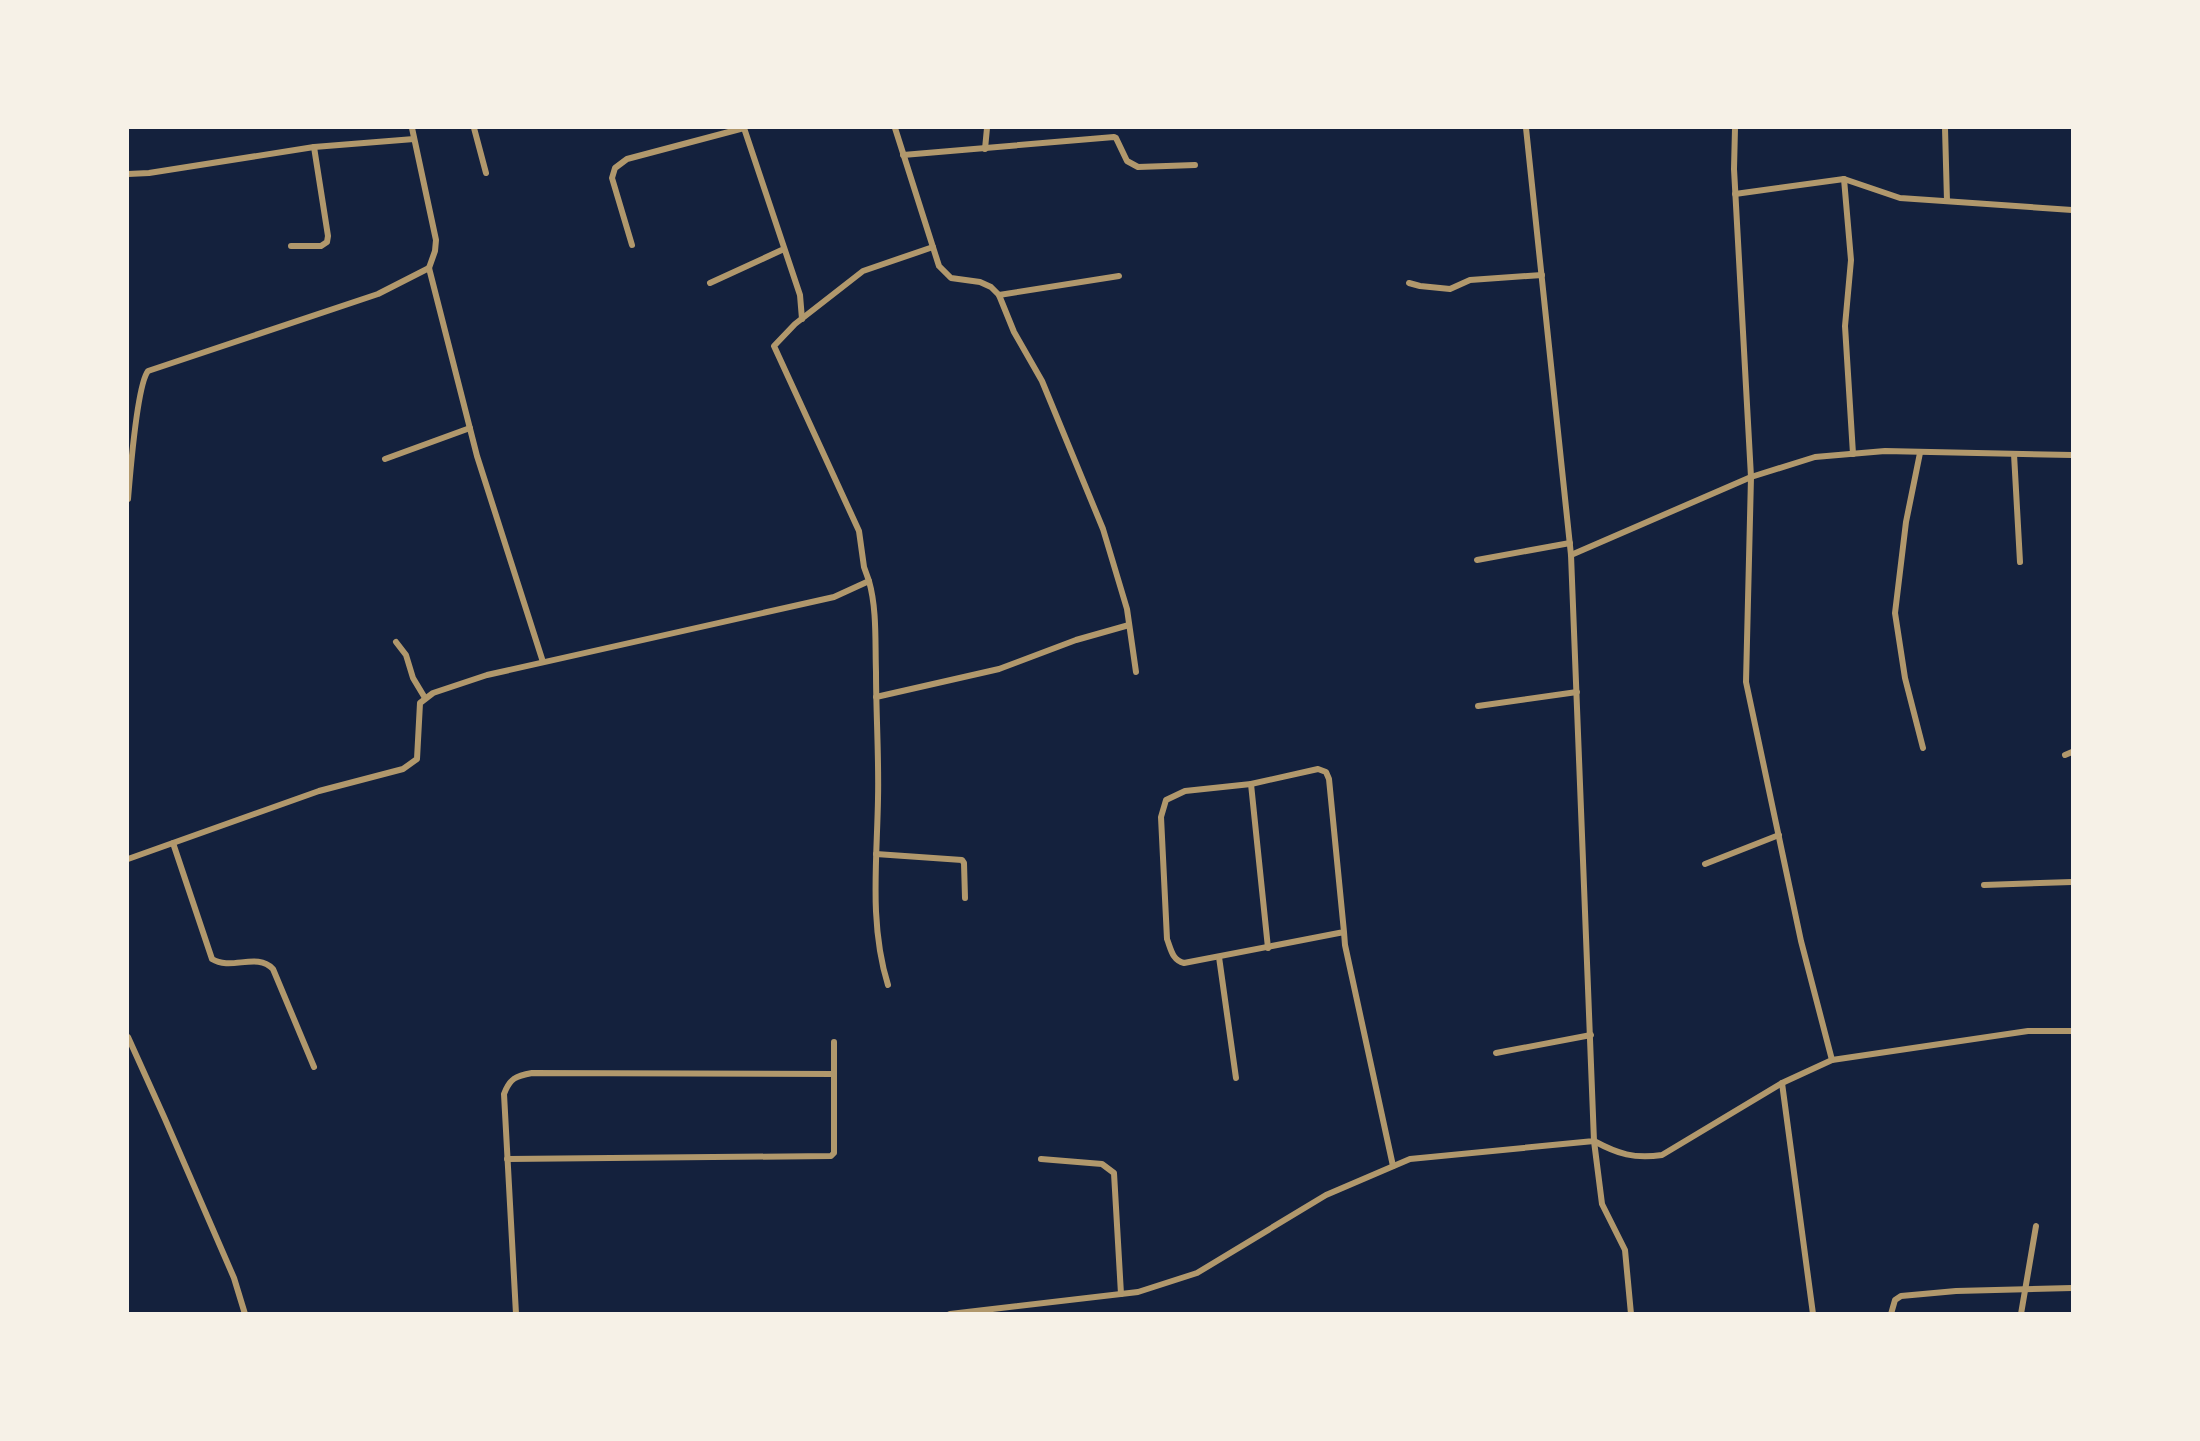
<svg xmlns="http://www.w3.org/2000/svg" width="2200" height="1441" font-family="Manrope,sans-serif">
<rect width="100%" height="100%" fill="#14213d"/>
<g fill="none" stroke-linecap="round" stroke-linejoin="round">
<g stroke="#b1986c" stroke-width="6">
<path d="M 412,128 L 436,240 L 435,251 L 429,268"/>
<path d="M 474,128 L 486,173"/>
<path d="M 744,128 L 800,295 L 802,319"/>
<path d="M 895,128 L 939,266 L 951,278 L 980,282 L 991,287 L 999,295 L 1014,332 L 1042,381 L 1103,529 L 1127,609 L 1136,672"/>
<path d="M 1735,128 L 1734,169 L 1751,477 L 1746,682 L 1801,941 L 1832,1060"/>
<path d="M 1945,128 L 1947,201"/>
<path d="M 985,149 L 987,128"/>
<path d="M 903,155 L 1114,137 L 1116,138 L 1127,161 L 1138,167 L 1195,165"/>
<path d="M 128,174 L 149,173 L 314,147 L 414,139"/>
<path d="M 1844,179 L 1851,260 L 1845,326 L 1853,454"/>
<path d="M 1735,194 L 1844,179 L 1900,198 L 2072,210"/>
<path d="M 632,245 L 612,178 L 615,168 L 627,159 L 744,128"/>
<path d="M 291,246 L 321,246 L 327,242 L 328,236 L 314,147"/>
<path d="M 429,268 L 477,456 L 543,662"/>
<path d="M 710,283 L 784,249"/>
<path d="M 1409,283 L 1420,286 L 1450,289 L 1470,280 L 1542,275"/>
<path d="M 999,295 L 1119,276"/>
<path d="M 1920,453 L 1906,522 L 1895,613 L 1905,678 L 1923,748"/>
<path d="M 2014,454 L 2020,562"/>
<path d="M 385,459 L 470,428"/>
<path d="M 128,499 C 130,475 137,385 148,371 L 378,294 L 429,268"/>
<path d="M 1571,555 L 1751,477 L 1815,457 L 1885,451 L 2072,455"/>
<path d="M 1477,560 L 1570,543"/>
<path d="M 869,581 C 877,609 875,642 876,672 C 876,714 879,757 878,799 C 877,861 869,924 888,985"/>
<path d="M 396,642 L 406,655 L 413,678 L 425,698"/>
<path d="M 876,697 L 999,669 L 1076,640 L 1129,625"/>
<path d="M 1478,706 L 1577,692"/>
<path d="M 2065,755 L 2072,752"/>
<path d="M 1251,784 L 1268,948"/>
<path d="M 173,843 L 212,959 C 231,971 257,952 273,969 L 314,1067"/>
<path d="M 876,854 L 962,860 L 964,863 L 965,898"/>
<path d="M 128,859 L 319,791 L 403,769 L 417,759 L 420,703 L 433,693 L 487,675 L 834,597 L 869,581 L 864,567 L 859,531 L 774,346 L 795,324 L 863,271 L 933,247"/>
<path d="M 1705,864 L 1779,835"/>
<path d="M 1984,885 L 2072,882"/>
<path d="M 1344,932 L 1184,963 C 1172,960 1171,949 1167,939 L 1161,817 L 1166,800 L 1185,791 L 1251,784 L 1318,769 L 1326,772 L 1329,779 L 1344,932 L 1345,945 L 1393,1166"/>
<path d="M 1219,957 L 1236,1078"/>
<path d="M 128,1037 L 165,1119 L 234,1278 L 245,1314"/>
<path d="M 1496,1053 L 1591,1035"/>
<path d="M 1782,1083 L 1813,1314"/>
<path d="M 1594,1141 C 1618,1154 1634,1159 1662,1155 L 1782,1083 L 1832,1060 L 2028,1031 L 2072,1031"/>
<path d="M 1594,1141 L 1602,1204 L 1625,1250 L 1631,1314"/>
<path d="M 507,1159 L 831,1156 L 834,1153 L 834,1042"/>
<path d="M 1041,1159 L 1102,1164 L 1114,1173 L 1121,1294"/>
<path d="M 516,1314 L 504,1094 C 510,1078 516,1076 532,1073 L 834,1074"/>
<path d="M 950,1314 L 1138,1292 L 1197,1273 L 1326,1195 L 1410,1159 L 1594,1141 L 1571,555 L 1526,128"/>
<path d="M 1891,1314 L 1895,1300 L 1901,1296 L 1956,1291 L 2072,1288"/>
<path d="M 2021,1314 L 2036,1226"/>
</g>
</g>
<rect width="2200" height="1441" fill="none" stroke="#f6f1e7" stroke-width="258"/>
</svg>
